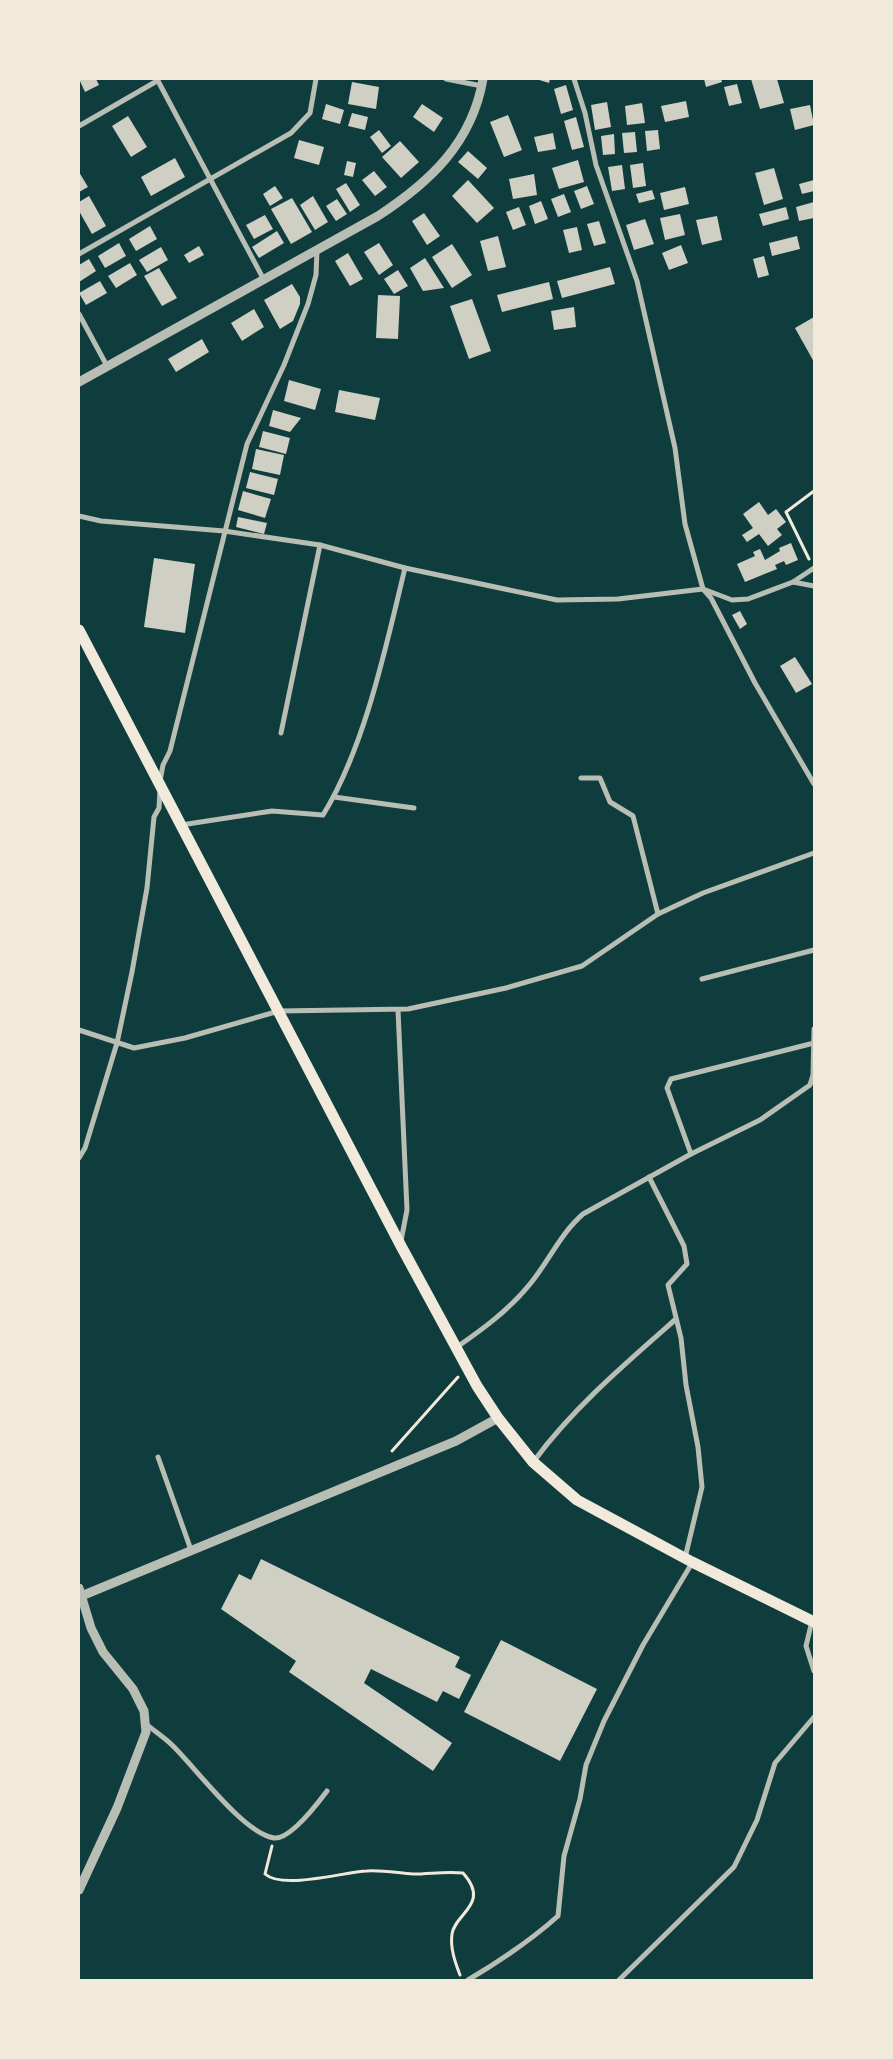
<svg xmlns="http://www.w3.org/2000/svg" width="893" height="2059" font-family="'Alegreya Sans',sans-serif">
<rect width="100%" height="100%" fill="#0f3d3e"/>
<g fill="#cfcfc3">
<path d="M 79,79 L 96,79 L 99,85 L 85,92 Z"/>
<path d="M 536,79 L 550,79 L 549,83 Z"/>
<path d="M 704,79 L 721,79 L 722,82 L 706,87 Z"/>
<path d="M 751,79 L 777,79 L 784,103 L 760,109 Z"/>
<path d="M 352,82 L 379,87 L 376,109 L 348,104 Z"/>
<path d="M 737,84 L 742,103 L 729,106 L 724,87 Z"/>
<path d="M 566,85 L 573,110 L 561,114 L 554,89 Z"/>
<path d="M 686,101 L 689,117 L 665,122 L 661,106 Z"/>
<path d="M 607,102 L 611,127 L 595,130 L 591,105 Z"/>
<path d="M 642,103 L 645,123 L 627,125 L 625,106 Z"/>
<path d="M 326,104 L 344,110 L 340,124 L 322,119 Z"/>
<path d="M 422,104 L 443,118 L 434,132 L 413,117 Z"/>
<path d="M 810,105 L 814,125 L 795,130 L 790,109 Z"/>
<path d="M 352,113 L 368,117 L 365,130 L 348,126 Z"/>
<path d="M 508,115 L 522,150 L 504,157 L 490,122 Z"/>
<path d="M 128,116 L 147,147 L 131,157 L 112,126 Z"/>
<path d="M 576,117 L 584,147 L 572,150 L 564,121 Z"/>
<path d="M 379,130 L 391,146 L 382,153 L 370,137 Z"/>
<path d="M 658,130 L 660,149 L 647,151 L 645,131 Z"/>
<path d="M 635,132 L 637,152 L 624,153 L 622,133 Z"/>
<path d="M 553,133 L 556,149 L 538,152 L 534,137 Z"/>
<path d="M 614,134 L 615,154 L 603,155 L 601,136 Z"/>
<path d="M 299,140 L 324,147 L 319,165 L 294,158 Z"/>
<path d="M 400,141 L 419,162 L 401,178 L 382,157 Z"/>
<path d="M 468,151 L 487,168 L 478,179 L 458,162 Z"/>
<path d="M 175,158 L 185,177 L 151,196 L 141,177 Z"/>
<path d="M 578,160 L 584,182 L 559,189 L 552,168 Z"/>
<path d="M 347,161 L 356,163 L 353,177 L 344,175 Z"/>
<path d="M 643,163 L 646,186 L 633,188 L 630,165 Z"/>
<path d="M 622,165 L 625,189 L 612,191 L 608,167 Z"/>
<path d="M 774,168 L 783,199 L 764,205 L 755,173 Z"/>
<path d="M 374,171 L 387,187 L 375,196 L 362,180 Z"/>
<path d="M 79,172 L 88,187 L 79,192 Z"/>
<path d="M 534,174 L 537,195 L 513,199 L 509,179 Z"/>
<path d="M 468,180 L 494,208 L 477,223 L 452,196 Z"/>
<path d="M 814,180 L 814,191 L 802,194 L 799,184 Z"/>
<path d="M 346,183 L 360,205 L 350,212 L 336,189 Z"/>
<path d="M 275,186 L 283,198 L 270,206 L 263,194 Z"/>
<path d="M 587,186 L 594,204 L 581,209 L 574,191 Z"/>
<path d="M 685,187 L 689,204 L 664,210 L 660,193 Z"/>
<path d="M 652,190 L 655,199 L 639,203 L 636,194 Z"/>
<path d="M 564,194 L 571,212 L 558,217 L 551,199 Z"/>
<path d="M 89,196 L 106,226 L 92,234 L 79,211 L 79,202 Z"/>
<path d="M 313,196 L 328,222 L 315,230 L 300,205 Z"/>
<path d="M 292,198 L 312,232 L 291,244 L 271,209 Z"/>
<path d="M 337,199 L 347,214 L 336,221 L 326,206 Z"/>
<path d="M 541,201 L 548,219 L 535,224 L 529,206 Z"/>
<path d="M 814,202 L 814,218 L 799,221 L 796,207 Z"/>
<path d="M 519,207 L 526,225 L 513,230 L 506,212 Z"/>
<path d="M 786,207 L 789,219 L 763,226 L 759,214 Z"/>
<path d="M 424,213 L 440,236 L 427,245 L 412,221 Z"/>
<path d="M 680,214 L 685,235 L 665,240 L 660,218 Z"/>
<path d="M 265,215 L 273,229 L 254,239 L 246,225 Z"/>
<path d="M 717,216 L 722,240 L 702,245 L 696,220 Z"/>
<path d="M 645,219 L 654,244 L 634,250 L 626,225 Z"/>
<path d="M 599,221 L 606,243 L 594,246 L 587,224 Z"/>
<path d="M 150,226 L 157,239 L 136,251 L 129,239 Z"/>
<path d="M 577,227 L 582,250 L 569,253 L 563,230 Z"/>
<path d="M 277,231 L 284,243 L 259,258 L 252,247 Z"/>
<path d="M 498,236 L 506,267 L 488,271 L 480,241 Z"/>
<path d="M 797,236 L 800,249 L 772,256 L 769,243 Z"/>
<path d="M 119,243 L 126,256 L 105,268 L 98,256 Z"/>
<path d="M 379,243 L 393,265 L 379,275 L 364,252 Z"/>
<path d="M 452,244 L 472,275 L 452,288 L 432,257 Z"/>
<path d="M 681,245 L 688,263 L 669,270 L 662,253 Z"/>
<path d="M 199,246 L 204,255 L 189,263 L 184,255 Z"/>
<path d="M 161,247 L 168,260 L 147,272 L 139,260 Z"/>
<path d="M 348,253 L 363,279 L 350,286 L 335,261 Z"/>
<path d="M 764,256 L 769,275 L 758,278 L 753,259 Z"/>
<path d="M 425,258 L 444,288 L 423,291 L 410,268 Z"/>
<path d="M 89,259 L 96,271 L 79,282 L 79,265 Z"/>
<path d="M 130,263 L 137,275 L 116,288 L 108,276 Z"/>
<path d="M 610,267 L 615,284 L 562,298 L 557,281 Z"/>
<path d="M 159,268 L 177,298 L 162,306 L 144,276 Z"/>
<path d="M 398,270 L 408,286 L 394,294 L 384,279 Z"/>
<path d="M 100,281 L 107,293 L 86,305 L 79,293 Z"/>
<path d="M 549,282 L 553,299 L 502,312 L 497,295 Z"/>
<path d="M 292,284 L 300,297 L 300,304 L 293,321 L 280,329 L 264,300 Z"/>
<path d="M 378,295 L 400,296 L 398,339 L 376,338 Z"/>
<path d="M 472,299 L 491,351 L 469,359 L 450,306 Z"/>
<path d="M 574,307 L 576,327 L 554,330 L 551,311 Z"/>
<path d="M 254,309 L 264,327 L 242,341 L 231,323 Z"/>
<path d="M 814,317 L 814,362 L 795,328 Z"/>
<path d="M 202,339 L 209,352 L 176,372 L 168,359 Z"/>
<path d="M 289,380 L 321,389 L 315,410 L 284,401 Z"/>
<path d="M 339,390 L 380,398 L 375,420 L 335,412 Z"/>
<path d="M 273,410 L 301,418 L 290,432 L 269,426 Z"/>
<path d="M 263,431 L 290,438 L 286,454 L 259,447 Z"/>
<path d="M 256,449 L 284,455 L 280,475 L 252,469 Z"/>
<path d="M 250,472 L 278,479 L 274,495 L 246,488 Z"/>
<path d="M 243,491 L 271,499 L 265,518 L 238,510 Z"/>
<path d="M 759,502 L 768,515 L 776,509 L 786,522 L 777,529 L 782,535 L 768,546 L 759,534 L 747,542 L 742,535 L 753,528 L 743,514 Z"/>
<path d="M 238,517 L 267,523 L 264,534 L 236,527 Z"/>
<path d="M 791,543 L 798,560 L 786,565 L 784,561 L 775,565 L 777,569 L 745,582 L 737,564 L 755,556 L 753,552 L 760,549 L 765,560 L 780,551 L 779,548 Z"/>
<path d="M 154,558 L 195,564 L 185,633 L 144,627 Z"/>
<path d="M 740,611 L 747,624 L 740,629 L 732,615 Z"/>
<path d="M 795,657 L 812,684 L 796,693 L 780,666 Z"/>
<path d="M 261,1559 L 460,1657 L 455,1667 L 471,1675 L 459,1699 L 443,1691 L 437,1702 L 371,1669 L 364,1683 L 452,1743 L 433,1771 L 289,1672 L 296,1661 L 221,1609 L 239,1574 L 251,1580 Z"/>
<path d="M 501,1640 L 597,1689 L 560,1761 L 464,1712 Z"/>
</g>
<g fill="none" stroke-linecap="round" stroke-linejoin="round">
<g stroke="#f1e9da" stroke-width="3">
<path d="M 809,559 L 786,512 L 814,491"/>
<path d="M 392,1451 L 458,1377"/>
<path d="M 272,1846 L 265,1874 C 283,1890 343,1872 367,1871 C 382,1870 398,1873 413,1874 C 430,1874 446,1871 463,1873 C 491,1904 455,1913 452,1934 C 450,1948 455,1962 460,1975"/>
</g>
<g stroke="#b8beb3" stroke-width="5">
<path d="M 157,79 L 264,280"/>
<path d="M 446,79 L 482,86"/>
<path d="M 574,79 L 585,113 L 596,165 L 637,281 L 675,448 L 685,524 L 703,589 L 711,598 L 755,683 L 814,784"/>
<path d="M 79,126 L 157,81"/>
<path d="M 79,254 L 291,133 L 310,113 L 316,79"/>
<path d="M 79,314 L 107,366"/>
<path d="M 79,516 L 101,521 L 224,531 L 320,545 L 405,568 L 557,600 L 618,599 L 703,589 L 732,600 L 748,599 L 793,582 L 814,568"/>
<path d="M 793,582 L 814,586"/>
<path d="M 281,733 L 320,545"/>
<path d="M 581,778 L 600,778 L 610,802 L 633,816 L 658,914"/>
<path d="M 160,781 L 163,765 L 170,751 L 247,444 L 284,365 L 308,304 L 316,275 L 317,250"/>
<path d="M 334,797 L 414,808"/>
<path d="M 181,825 L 272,811 L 323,815 C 365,747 386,646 405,568"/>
<path d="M 702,979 L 814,950"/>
<path d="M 398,1010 L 407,1210 L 401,1241"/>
<path d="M 79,1030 L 134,1048 L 185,1038 L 279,1011 L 408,1009 L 506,988 L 582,966 L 658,914 L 703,893 L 814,853"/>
<path d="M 691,1154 L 667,1088 L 671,1079 L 814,1043"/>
<path d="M 79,1158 L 85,1148 L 117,1043 L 132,972 L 147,888 L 154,817 L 159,808 L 160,790"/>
<path d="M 649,1177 L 684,1246 L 687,1264 L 668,1285 L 681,1338 L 686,1385 L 698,1447 L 702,1487 L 685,1558"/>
<path d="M 457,1347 C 483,1329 510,1309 530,1284 C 549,1261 560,1234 583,1214 L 691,1154 L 760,1120 L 810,1085 L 813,1075 L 814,1029"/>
<path d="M 158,1457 L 191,1550"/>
<path d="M 534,1461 C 573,1408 626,1363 676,1319"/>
<path d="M 812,1621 L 806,1646 L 814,1671"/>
<path d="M 145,1723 C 154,1731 164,1737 172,1745 C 196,1768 243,1833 274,1838 C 290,1840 318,1803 327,1791"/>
<path d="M 468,1980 C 500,1961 530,1941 558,1916 L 564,1856 L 580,1799 L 586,1765 L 604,1721 L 643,1645 L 692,1563"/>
<path d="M 619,1980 L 734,1867 L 757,1820 L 775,1763 L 814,1717"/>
</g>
<g stroke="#b8beb3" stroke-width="9">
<path d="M 79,382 L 378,216 C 430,182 472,143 483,79"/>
<path d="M 79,1588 L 91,1628 L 103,1652 L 133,1689 L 144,1711 L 146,1732 L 117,1808 L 79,1890"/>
<path d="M 79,1597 L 456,1441 L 498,1418"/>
</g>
<path stroke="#f1e9da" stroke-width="11" d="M 79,630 L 401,1246 L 477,1386 L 498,1418 L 533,1462 L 577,1500 L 692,1562 L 814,1622"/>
</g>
<rect width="893" height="2059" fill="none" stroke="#f1e9da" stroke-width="160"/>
</svg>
